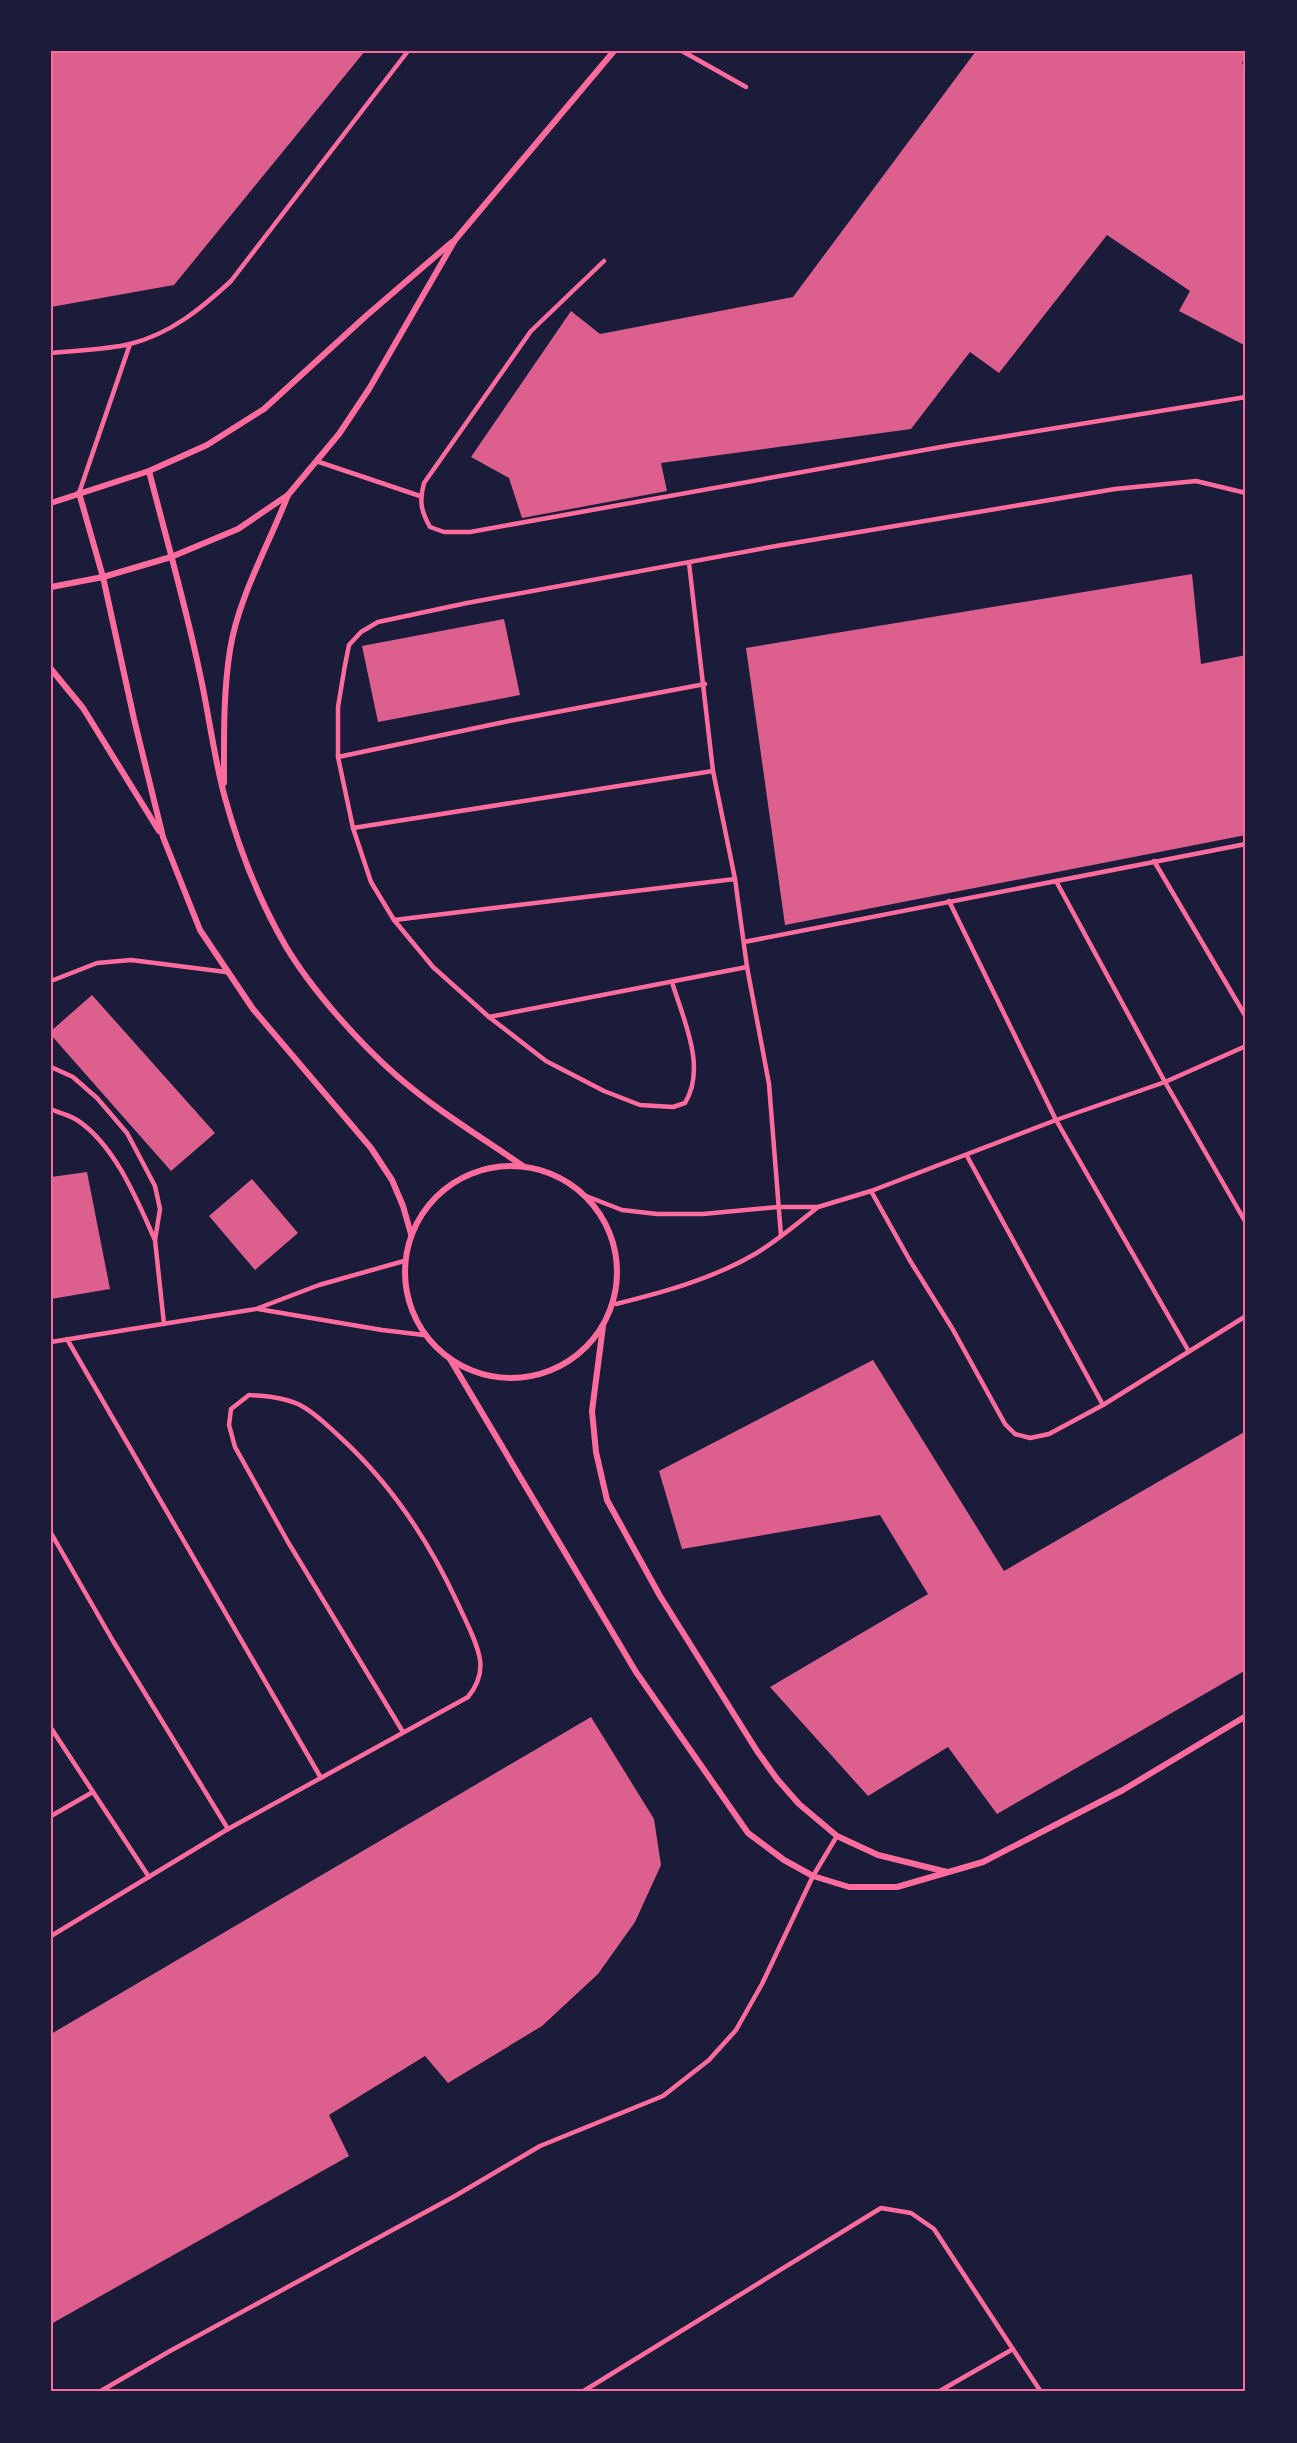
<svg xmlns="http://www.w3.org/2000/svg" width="1297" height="2443" font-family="'Sofia Sans Condensed',sans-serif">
<rect width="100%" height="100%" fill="#1b1b3a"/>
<g fill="#dd5f8e">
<path d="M 51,51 L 365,51 L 174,285 L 51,307 Z"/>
<path d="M 976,51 L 1246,51 L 1242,64 L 1246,67 L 1246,346 L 1179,311 L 1190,291 L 1107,235 L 999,373 L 970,352 L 911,429 L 661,463 L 667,491 L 522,518 L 509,478 L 471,457 L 571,311 L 600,334 L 793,297 Z"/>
<path d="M 1192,574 L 1201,664 L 1246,655 L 1246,835 L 785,925 L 746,648 Z"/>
<path d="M 504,619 L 520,695 L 378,722 L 362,646 Z"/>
<path d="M 92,995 L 215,1133 L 171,1171 L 51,1035 L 51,1031 Z"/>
<path d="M 87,1172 L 110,1289 L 51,1299 L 51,1177 Z"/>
<path d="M 252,1179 L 298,1233 L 255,1270 L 209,1216 Z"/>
<path d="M 873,1360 L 1004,1571 L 1246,1431 L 1246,1670 L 997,1814 L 948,1747 L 868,1796 L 770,1687 L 928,1594 L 880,1515 L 682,1549 L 659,1471 Z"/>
<path d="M 591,1717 L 654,1819 L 661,1865 L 635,1922 L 598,1974 L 542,2026 L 448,2083 L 425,2056 L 329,2115 L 349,2156 L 51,2324 L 51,2034 Z"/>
</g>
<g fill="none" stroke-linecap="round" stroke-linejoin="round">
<g stroke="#ff6b9d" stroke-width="4.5">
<path d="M 682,51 L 746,87"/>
<path d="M 604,261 L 531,331 L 424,483 C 419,501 421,511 430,527 L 444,532 L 470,532 L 952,445 L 1246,397"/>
<path d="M 51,353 C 77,350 105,350 130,344 C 170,334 201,309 231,281 L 408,51"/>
<path d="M 316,461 L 420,496"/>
<path d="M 79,493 L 130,344"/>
<path d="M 689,563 L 713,771 L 735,879 L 747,967 L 769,1084 L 781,1236"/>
<path d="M 338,757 L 509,721 L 705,684"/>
<path d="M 353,828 L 713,771"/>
<path d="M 1154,861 L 1246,1017"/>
<path d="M 1056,881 L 1165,1082 L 1246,1223"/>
<path d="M 949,901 L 1056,1120 L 1188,1350"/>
<path d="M 394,920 L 735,879"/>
<path d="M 744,942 L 1246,844"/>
<path d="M 51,981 L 97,963 L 131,960 L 226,972"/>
<path d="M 672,982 C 683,1019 707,1067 685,1103 L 673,1107 L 640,1105 L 604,1091 L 546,1061 L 489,1017 L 433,967 L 394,920 L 371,882 L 353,828 L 338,757 L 338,707 L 345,665 L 349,645 L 361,632 L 378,622 L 467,603 L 776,546 L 1115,489 L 1196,481 L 1246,493"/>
<path d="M 489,1017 L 747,967"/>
<path d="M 51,1067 L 73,1077 L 97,1098 L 127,1133 L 155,1186 L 160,1209 L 155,1240 L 164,1324"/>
<path d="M 51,1109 C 59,1113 69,1115 77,1120 C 115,1145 137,1200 155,1240"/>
<path d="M 967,1156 L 1103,1405"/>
<path d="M 871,1191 L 909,1259 L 952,1328 L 1005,1424 L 1015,1434 L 1030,1438 L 1049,1434 L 1103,1405 L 1246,1316"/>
<path d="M 586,1196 L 622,1210 L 657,1214 L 703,1214 L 778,1207 L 818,1207 L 871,1191 L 1056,1120 L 1165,1082 L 1246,1046"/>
<path d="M 616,1304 C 664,1292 712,1279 755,1254 C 777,1241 798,1223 818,1207"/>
<path d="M 258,1309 L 382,1330 L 424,1335"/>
<path d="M 67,1339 L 321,1778"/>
<path d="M 51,1342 L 256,1309 L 319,1285 L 404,1261"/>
<path d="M 51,1533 L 113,1641 L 228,1829"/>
<path d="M 51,1728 L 149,1877"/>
<path d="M 51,1816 L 91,1793"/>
<path d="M 51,1936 L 228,1829 L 468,1697 C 477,1686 482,1674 480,1660 C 477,1641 466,1622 458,1604 C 429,1541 392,1485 341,1438 C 328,1426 313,1411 298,1404 C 283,1397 264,1396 249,1395 L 231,1409 L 229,1425 L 235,1447 L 288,1542 L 403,1732"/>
<path d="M 99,2392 L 170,2351 L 455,2196 L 540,2146 L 663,2096 L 709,2060 L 736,2030 L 762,1984 L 813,1876 L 837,1836"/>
<path d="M 582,2392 L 881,2208 L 911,2213 L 934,2229 L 1041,2392"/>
<path d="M 938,2392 L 1013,2349"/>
</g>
<g stroke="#ff6b9d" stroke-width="6">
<path d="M 149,471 C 166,538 186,606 200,674 C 209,715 214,758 225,798 C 239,849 259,900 285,945 C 311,989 359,1043 397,1076 C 436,1110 481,1137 523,1166"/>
<path d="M 79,493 L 103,577 L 134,719 L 163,837 L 200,930 L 253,1009 L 371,1148 L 392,1180 L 403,1206 L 411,1234"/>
<path d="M 51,503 L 149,471 L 207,445 L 264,409 L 366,316 L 452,242"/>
<path d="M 51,587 L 103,577 L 171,557 L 238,529 L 288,495 L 339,434 L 369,389 L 455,240 L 614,51"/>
<path d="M 51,669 L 83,708 L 159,831"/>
<path d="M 224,783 C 224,739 223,694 230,650 C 238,598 269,544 288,495"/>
<circle cx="511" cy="1272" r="106"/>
<path d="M 603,1326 L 592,1411 L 596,1452 L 607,1500 L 660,1596 L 757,1751 L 777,1779 L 799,1804 L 837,1836 L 878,1855 L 947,1872"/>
<path d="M 450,1359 L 636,1672 L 748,1833 L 784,1860 L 813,1876 L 849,1887 L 897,1887 L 983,1862 L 1123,1790 L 1246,1716"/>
</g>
</g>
<rect width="1297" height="2443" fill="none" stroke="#1b1b3a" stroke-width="105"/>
<rect x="52" y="52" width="1192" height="2338" fill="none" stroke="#ff6b9d" stroke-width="2"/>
</svg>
